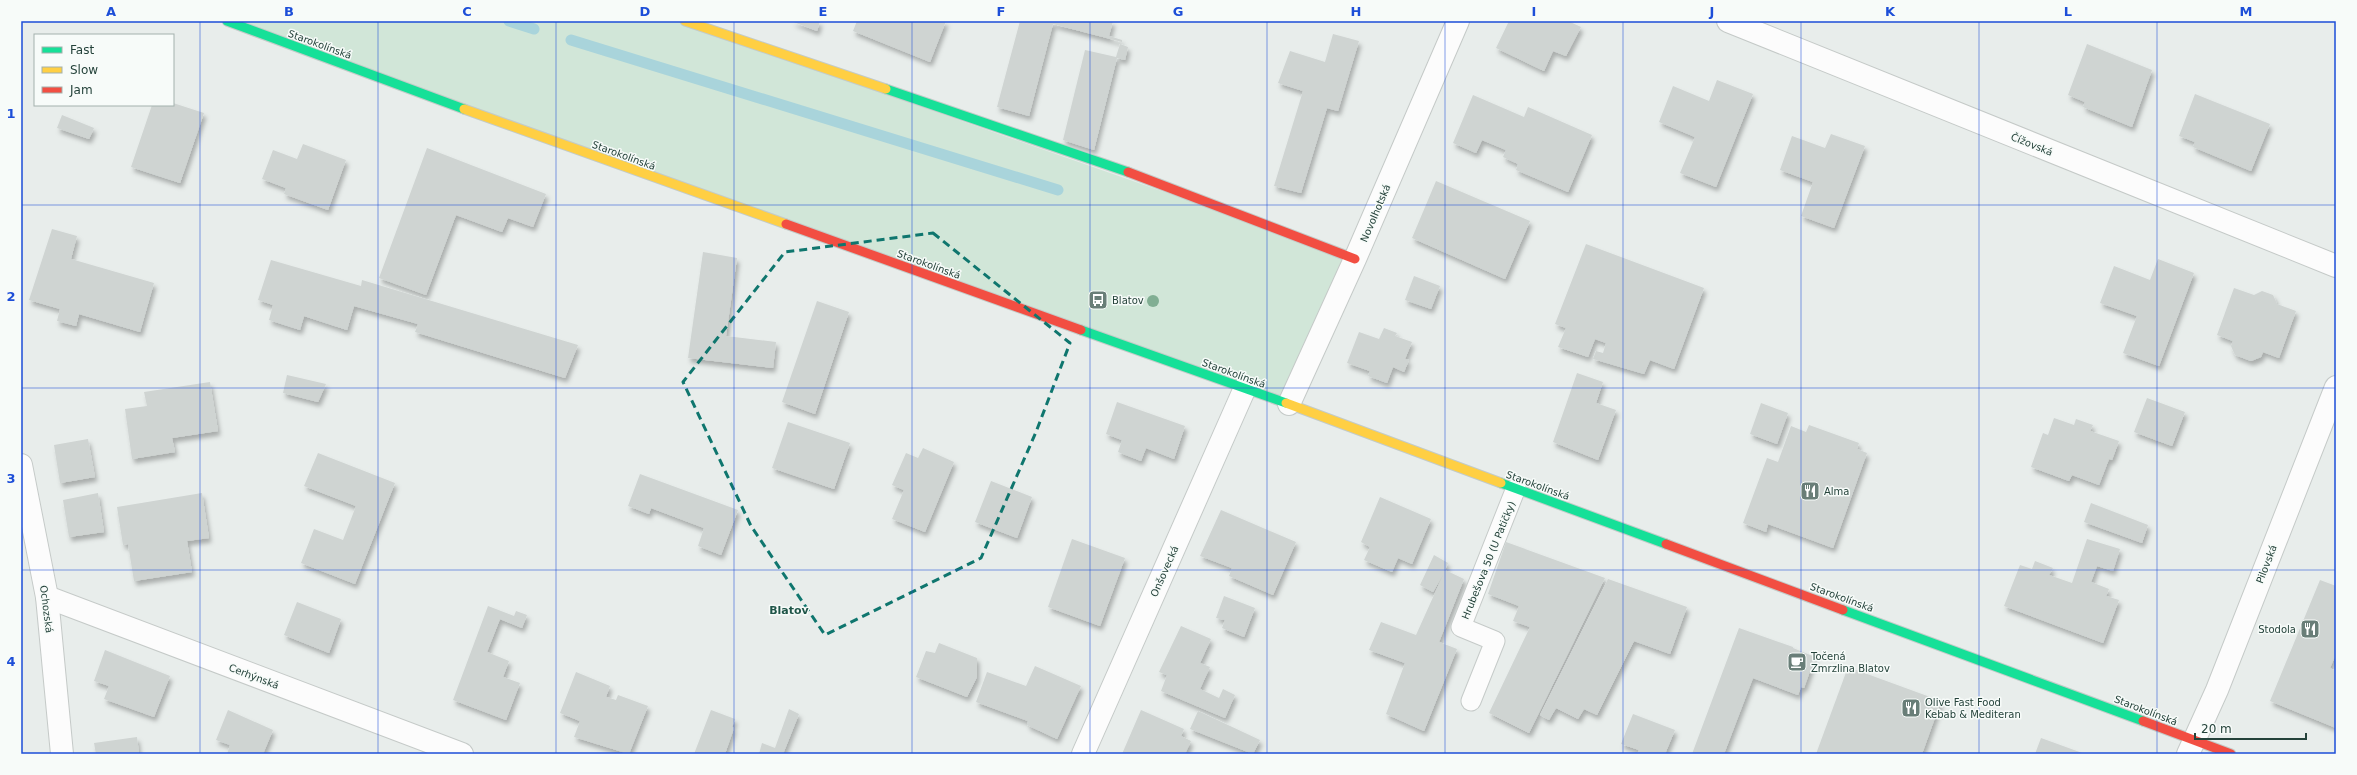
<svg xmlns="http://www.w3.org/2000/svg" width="2357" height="775" font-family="'DejaVu Sans',sans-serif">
<defs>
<filter id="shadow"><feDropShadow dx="2.5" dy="4.5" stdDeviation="2" flood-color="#0004"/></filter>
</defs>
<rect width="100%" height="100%" fill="#e8edeb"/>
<path fill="#d1e6d8" d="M 233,21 L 677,21 L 1355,259 L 1289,404 Z"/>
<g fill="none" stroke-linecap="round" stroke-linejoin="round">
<g stroke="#a9d4db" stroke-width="11">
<path d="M 509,21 L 534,29"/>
<path d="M 571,40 L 1058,190"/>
</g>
</g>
<g fill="#cfd4d2" filter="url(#shadow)">
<path d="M 791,21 L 820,21 L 817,31 Z"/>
<path d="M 857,21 L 946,21 L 930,62 L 853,31 Z"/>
<path d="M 1020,21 L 1113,21 L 1109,36 L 1122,40 L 1122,42 L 1053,24 L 1029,116 L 997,107 Z"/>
<path d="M 1509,21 L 1568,21 L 1581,27 L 1566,56 L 1553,51 L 1544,71 L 1496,48 Z"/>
<path d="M 1333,34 L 1359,41 L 1338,111 L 1327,108 L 1301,193 L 1274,186 L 1303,91 L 1278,83 L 1290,51 L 1325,62 Z"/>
<path d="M 1120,44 L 1128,47 L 1125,60 L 1117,58 L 1094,150 L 1063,140 L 1085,50 L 1116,57 Z"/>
<path d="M 2087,44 L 2152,70 L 2132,127 L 2083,107 L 2085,102 L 2068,95 Z"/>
<path d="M 1717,80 L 1753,94 L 1716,187 L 1680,173 L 1695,137 L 1659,122 L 1673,86 L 1709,101 Z"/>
<path d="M 2195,94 L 2270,124 L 2251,171 L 2193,147 L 2195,142 L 2179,136 Z"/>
<path d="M 1473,95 L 1524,117 L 1528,107 L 1592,135 L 1568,192 L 1516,170 L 1518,164 L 1503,157 L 1506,150 L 1482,140 L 1476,153 L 1453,143 Z"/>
<path d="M 173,103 L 204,113 L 180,183 L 131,167 L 152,105 L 173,105 Z"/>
<path d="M 62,115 L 94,128 L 89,139 L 57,128 Z"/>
<path d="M 1831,134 L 1865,146 L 1834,228 L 1801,216 L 1813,182 L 1780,170 L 1792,136 L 1825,148 Z"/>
<path d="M 303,144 L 346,160 L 328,210 L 284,194 L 286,188 L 262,179 L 273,150 L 297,159 Z"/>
<path d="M 427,148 L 546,194 L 533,227 L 508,218 L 502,232 L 456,215 L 426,295 L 379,278 Z"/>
<path d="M 1436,181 L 1530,221 L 1505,279 L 1412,238 Z"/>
<path d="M 52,229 L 77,236 L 71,259 L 154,283 L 140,332 L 79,314 L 76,326 L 57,321 L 60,309 L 29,300 Z"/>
<path d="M 1586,244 L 1704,288 L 1674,369 L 1650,360 L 1644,374 L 1593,359 L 1596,351 L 1603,353 L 1606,343 L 1595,339 L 1588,357 L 1558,347 L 1566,328 L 1555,324 Z"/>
<path d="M 703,252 L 737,258 L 726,336 L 776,342 L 773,368 L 688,358 Z"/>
<path d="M 2158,259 L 2194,273 L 2159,366 L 2123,353 L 2137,316 L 2100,303 L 2114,266 L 2150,280 Z"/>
<path d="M 271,260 L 361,286 L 362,280 L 578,345 L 565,378 L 415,332 L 418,324 L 354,306 L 347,330 L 304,316 L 300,330 L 269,320 L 273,305 L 258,300 Z"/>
<path d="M 1414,276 L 1440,286 L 1431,309 L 1405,300 Z"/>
<path d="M 2234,288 L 2254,295 L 2262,291 L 2273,295 L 2277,304 L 2296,311 L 2279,358 L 2263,352 L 2261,357 L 2251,361 L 2235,355 L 2231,346 L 2233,341 L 2217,335 Z"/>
<path d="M 817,301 L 849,312 L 815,414 L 782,402 Z"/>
<path d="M 1384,328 L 1397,333 L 1395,336 L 1412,342 L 1405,359 L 1409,360 L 1404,372 L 1393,367 L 1387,383 L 1368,376 L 1370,371 L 1347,363 L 1359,332 L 1379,339 Z"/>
<path d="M 1577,373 L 1603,382 L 1596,403 L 1616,410 L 1598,460 L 1553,442 Z"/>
<path d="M 287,375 L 326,384 L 318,402 L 283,393 Z"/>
<path d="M 210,382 L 218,431 L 172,438 L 175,452 L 132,459 L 125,409 L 147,406 L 144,392 Z"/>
<path d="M 2147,398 L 2185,412 L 2172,446 L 2134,432 Z"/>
<path d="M 1117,402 L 1185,426 L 1174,459 L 1146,448 L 1141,461 L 1118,452 L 1122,440 L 1106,434 Z"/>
<path d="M 1761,403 L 1788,413 L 1777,444 L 1750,434 Z"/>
<path d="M 2054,418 L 2074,425 L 2076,419 L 2093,425 L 2090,431 L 2119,441 L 2112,460 L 2109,459 L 2099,485 L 2072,475 L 2069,481 L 2031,467 L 2043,433 L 2048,435 Z"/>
<path d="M 788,422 L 850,443 L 834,489 L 772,468 Z"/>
<path d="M 1809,425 L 1859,443 L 1857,449 L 1867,453 L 1833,548 L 1768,524 L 1766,532 L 1743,523 L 1767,458 L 1778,462 L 1791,426 L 1806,432 Z"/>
<path d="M 88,439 L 95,477 L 60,483 L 54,445 Z"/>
<path d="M 923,448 L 954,462 L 925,532 L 892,519 L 904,490 L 892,485 L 906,453 L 918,458 Z"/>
<path d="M 318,453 L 395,483 L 355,584 L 301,563 L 314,529 L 343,540 L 356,506 L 304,486 Z"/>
<path d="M 640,474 L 738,510 L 721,555 L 698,546 L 704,528 L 651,508 L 649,514 L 628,506 Z"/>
<path d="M 991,481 L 1032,497 L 1017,538 L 975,522 Z"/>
<path d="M 98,493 L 104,532 L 69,537 L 63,500 Z"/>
<path d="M 202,493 L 209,538 L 187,541 L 192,572 L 134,581 L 128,544 L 123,545 L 117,507 Z"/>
<path d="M 1380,497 L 1431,519 L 1412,564 L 1398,558 L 1392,572 L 1364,560 L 1370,547 L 1361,542 Z"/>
<path d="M 2091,503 L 2148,525 L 2142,543 L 2084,522 Z"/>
<path d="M 1221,510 L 1296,542 L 1273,595 L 1229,576 L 1232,568 L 1200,556 Z"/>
<path d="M 1072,539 L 1125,558 L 1100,626 L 1048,607 Z"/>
<path d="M 2087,539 L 2120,549 L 2113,571 L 2097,566 L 2091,582 L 2109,589 L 2106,596 L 2119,600 L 2103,643 L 2004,606 L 2020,565 L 2032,569 L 2035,561 L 2053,568 L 2049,575 L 2072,583 Z"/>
<path d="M 1506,542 L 1605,578 L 1529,733 L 1489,713 L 1530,627 L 1513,621 L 1519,606 L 1488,594 Z"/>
<path d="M 1434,555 L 1448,563 L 1445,570 L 1464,579 L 1439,642 L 1457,649 L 1424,731 L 1386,714 L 1405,663 L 1369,650 L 1381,622 L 1416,635 L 1443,575 L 1433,592 L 1420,585 Z"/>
<path d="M 1608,579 L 1687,607 L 1670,654 L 1634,641 L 1597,715 L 1584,709 L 1578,719 L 1556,708 L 1549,720 L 1540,715 Z"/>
<path d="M 2320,580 L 2336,586 L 2336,654 L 2330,668 L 2336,671 L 2336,728 L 2270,701 Z"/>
<path d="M 1224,596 L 1255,608 L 1244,637 L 1222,628 L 1225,620 L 1216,618 Z"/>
<path d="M 297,602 L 341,619 L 329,653 L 284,635 Z"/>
<path d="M 488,606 L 514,616 L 516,611 L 527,615 L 522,628 L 500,619 L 487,652 L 509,661 L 503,677 L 520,683 L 506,720 L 453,700 Z"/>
<path d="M 1181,626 L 1211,639 L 1200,663 L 1210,667 L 1200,689 L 1219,698 L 1223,689 L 1235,695 L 1225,718 L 1161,691 L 1167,675 L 1159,672 Z"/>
<path d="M 1739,628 L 1793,647 L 1793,648 L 1815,657 L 1804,688 L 1801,687 L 1798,695 L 1753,678 L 1724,754 L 1692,754 Z"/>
<path d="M 939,643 L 977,658 L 977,677 L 967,697 L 916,677 L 926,651 L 935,653 Z"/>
<path d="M 105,650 L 170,676 L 154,717 L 104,699 L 109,686 L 94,681 Z"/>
<path d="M 1035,666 L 1081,686 L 1057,739 L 1027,725 L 1028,721 L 976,702 L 987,672 L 1026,686 Z"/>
<path d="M 1848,667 L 1941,701 L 1922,754 L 1816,754 Z"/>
<path d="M 576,672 L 610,686 L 606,697 L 616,700 L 618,695 L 648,706 L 629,754 L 574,737 L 580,721 L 560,713 Z"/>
<path d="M 789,709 L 799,714 L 783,754 L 759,754 L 762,743 L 775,748 Z"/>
<path d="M 228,710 L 273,730 L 263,754 L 227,754 L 230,745 L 216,740 Z"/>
<path d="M 711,710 L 735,719 L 732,727 L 734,728 L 725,754 L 694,754 Z"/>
<path d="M 1141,710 L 1184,729 L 1181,736 L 1191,741 L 1185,754 L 1122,754 Z"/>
<path d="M 1198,711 L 1260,740 L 1253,754 L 1190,729 Z"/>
<path d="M 1633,714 L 1675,730 L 1665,754 L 1637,754 L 1639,750 L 1621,744 Z"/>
<path d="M 137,737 L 139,754 L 96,754 L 94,743 Z"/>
<path d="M 2041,738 L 2085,754 L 2035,754 Z"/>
</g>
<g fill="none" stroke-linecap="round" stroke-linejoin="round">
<g stroke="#c5cac8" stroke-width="21">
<path id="lane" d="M 1471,701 L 1495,641 L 1461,627 L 1516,488"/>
</g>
<g stroke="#c5cac8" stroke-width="24">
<g id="street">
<path d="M 1728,21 L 2336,266"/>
<path d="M 1289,404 L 1355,259 L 1458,21"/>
<path d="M 21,465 L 47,597 L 62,754"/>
<path d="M 47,597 L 462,754"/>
<path d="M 1083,754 L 1245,388"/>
<path d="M 2188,754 L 2217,690 L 2336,387"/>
</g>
</g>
<g stroke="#c3cbc8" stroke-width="11">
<g id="fast">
<path d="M 227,21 L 464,109"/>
<path d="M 886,89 L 1128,172"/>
<path d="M 1081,330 L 1286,403"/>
<path d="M 1501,483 L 1666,544"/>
<path d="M 1843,610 L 2143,721"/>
</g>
</g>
<g stroke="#c3cbc8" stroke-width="11">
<g id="slow">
<path d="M 685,21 L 886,89"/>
<path d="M 464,109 L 786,224"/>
<path d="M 1286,403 L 1501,483"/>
</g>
</g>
<g stroke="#c3cbc8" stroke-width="11">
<g id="jam">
<path d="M 1128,172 L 1355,259"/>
<path d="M 786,224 L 1081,330"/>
<path d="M 1666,544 L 1843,610"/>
<path d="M 2143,721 L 2231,754"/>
</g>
</g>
<use href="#lane" stroke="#fcfcfc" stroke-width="19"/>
<use href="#street" stroke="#fcfcfc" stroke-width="22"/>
<use href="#fast" stroke="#16e098" stroke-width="9"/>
<use href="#slow" stroke="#ffcf43" stroke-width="9"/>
<use href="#jam" stroke="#f24e42" stroke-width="9"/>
</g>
<circle fill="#81ae93" cx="1153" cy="301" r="6"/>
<path fill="none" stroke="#0f766e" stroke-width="3" stroke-dasharray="8 5" stroke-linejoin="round" d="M 933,233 L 1070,343 L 1036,432 L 981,558 L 825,635 L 751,526 L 683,382 L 785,252 Z"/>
<path fill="none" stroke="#1d4ed8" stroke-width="1" stroke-opacity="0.55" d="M 200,21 L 200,754M 378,21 L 378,754M 556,21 L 556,754M 734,21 L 734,754M 912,21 L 912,754M 1090,21 L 1090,754M 1267,21 L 1267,754M 1445,21 L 1445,754M 1623,21 L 1623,754M 1801,21 L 1801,754M 1979,21 L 1979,754M 2157,21 L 2157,754M 21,205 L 2336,205M 21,388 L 2336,388M 21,570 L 2336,570"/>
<defs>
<g id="bus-square" transform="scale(1)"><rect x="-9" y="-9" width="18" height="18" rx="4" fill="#697e78" stroke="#f7fbf9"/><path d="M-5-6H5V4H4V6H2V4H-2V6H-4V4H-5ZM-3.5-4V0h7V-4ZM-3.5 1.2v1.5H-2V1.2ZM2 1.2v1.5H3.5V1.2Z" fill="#fff"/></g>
<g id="restaurant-square" transform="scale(1)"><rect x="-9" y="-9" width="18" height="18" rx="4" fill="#697e78" stroke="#f7fbf9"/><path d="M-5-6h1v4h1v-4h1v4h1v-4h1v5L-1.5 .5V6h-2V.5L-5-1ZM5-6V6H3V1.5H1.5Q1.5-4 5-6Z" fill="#fff"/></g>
<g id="cafe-square" transform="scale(1)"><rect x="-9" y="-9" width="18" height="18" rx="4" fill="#697e78" stroke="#f7fbf9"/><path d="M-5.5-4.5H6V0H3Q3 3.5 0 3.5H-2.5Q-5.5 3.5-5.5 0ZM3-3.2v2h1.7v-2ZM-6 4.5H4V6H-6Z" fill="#fff"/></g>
</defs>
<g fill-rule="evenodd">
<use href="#bus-square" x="1098" y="300"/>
<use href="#restaurant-square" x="1810" y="491"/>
<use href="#restaurant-square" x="2310" y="629"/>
<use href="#cafe-square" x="1797" y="662"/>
<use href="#restaurant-square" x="1911" y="708"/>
</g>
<g text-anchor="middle" stroke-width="3" stroke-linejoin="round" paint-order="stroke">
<g font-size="10" fill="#24423a" stroke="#f7fbf9">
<text transform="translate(320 44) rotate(20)" y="4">Starokolínská</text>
<text transform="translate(2032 144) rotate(22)" y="4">Čížovská</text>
<text transform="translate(624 155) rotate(20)" y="4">Starokolínská</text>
<text transform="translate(1375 213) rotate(-67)" y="4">Novolhotská</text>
<text transform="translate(929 264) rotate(20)" y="4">Starokolínská</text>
<text transform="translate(1234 373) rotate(20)" y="4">Starokolínská</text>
<text transform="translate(1538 485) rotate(20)" y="4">Starokolínská</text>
<text transform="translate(1488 560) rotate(-68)" y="4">Hrubešova 50 (U Patičky)</text>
<text transform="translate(2266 564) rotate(-69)" y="4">Pilovská</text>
<text transform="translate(1164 571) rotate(-66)" y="4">Onšovecká</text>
<text transform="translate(1842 597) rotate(20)" y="4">Starokolínská</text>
<text transform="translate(47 609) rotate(83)" y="4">Ochozská</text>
<text transform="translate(254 676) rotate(21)" y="4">Cerhýnská</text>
<text transform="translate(2146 710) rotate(21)" y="4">Starokolínská</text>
</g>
<g font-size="10" fill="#24423a" stroke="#f7fbf9" text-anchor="start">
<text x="1112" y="304">Blatov</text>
<text x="1824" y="495">Alma</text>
<text x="2296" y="633" text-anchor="end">Stodola</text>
<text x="1811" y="660">Točená<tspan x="1811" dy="12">Zmrzlina Blatov</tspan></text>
<text x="1925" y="706">Olive Fast Food<tspan x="1925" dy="12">Kebab &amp; Mediteran</tspan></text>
</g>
<g font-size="11" font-weight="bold" fill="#1f5548" stroke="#f7fbf9">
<text x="789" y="614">Blatov</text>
</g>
</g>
<rect width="2357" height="775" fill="none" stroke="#f7fbf9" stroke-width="44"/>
<rect x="34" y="34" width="140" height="72" fill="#f7fbf9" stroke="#a3b1ad"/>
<rect x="42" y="47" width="20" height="6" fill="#16e098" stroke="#a3b1ad"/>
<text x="70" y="54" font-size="12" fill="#24423a">Fast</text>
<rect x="42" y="67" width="20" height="6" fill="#ffcf43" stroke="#a3b1ad"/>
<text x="70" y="74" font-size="12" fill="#24423a">Slow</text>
<rect x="42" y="87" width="20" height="6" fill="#f24e42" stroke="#a3b1ad"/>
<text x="70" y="94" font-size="12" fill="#24423a">Jam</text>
<path d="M2195 733v6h111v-6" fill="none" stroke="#24423a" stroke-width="2"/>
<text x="2201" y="733" font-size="12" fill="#24423a" stroke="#f7fbf9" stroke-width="3" paint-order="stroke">20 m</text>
<rect x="22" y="22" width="2313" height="731" fill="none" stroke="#1d4ed8" stroke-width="1.5"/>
<g font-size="13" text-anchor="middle" font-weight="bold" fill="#1d4ed8">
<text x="111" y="16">A</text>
<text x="289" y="16">B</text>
<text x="467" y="16">C</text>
<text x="645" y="16">D</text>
<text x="823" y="16">E</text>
<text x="1001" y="16">F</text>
<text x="1178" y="16">G</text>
<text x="1356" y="16">H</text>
<text x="1534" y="16">I</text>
<text x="1712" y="16">J</text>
<text x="1890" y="16">K</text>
<text x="2068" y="16">L</text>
<text x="2246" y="16">M</text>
<text x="11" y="118">1</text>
<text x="11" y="301">2</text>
<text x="11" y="483">3</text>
<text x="11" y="666">4</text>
</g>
</svg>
